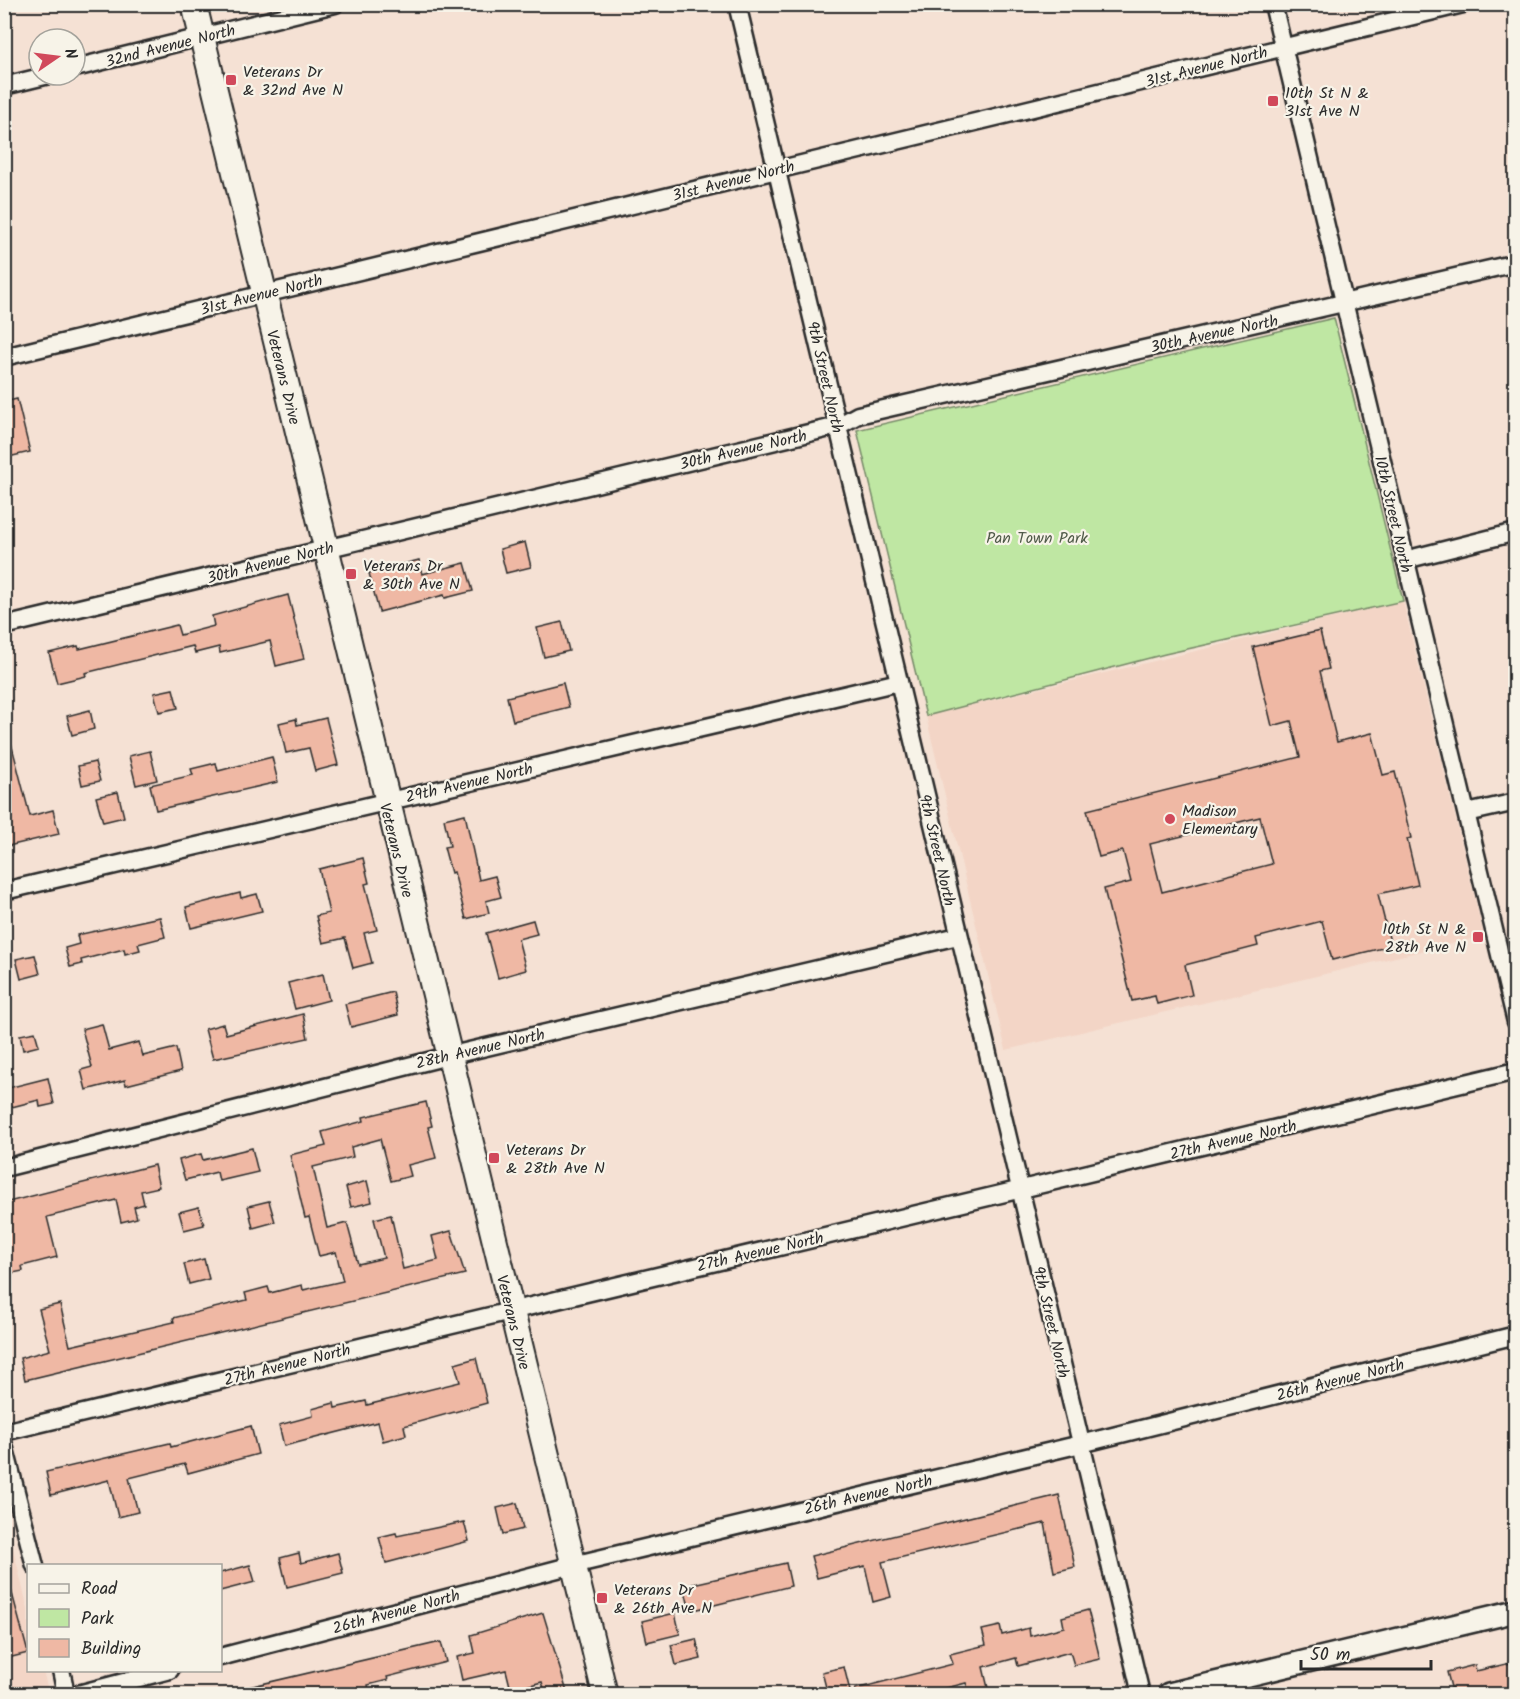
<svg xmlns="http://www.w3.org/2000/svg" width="1520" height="1699" font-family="Kalam,sans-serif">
<rect width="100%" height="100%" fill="#f5e1d4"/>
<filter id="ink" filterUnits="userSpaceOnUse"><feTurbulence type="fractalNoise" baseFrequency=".0167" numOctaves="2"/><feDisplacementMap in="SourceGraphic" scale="12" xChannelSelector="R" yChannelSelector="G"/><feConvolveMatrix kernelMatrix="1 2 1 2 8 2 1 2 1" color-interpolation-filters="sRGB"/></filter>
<g filter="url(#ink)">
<g fill="#f3d5c6">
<path d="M 1403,601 L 1484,936 L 1006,1050 L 926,716 Z"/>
<path d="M 4,1510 L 28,1610 L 28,1670 L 43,1671 L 49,1694 L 5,1694 Z"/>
</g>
<path fill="#bfe7a3" stroke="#758967" stroke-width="1.5" d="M 1334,318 L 1403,601 L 1165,654 L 926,716 L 857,430 Z"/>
<g fill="#efb8a4" stroke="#2b2b2b" stroke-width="1.5" fill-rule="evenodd">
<path d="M 17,399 L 30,452 L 4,458 L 4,402 Z"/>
<path d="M 525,542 L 531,567 L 506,573 L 500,549 Z"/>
<path d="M 419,560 L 422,574 L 465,563 L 473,591 L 445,598 L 444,595 L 379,612 L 369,573 Z"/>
<path d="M 288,595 L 304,659 L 276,666 L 270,641 L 220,653 L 219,647 L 195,653 L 193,646 L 85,673 L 86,676 L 57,683 L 49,653 L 78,646 L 79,649 L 177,625 L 180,635 L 214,626 L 212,616 Z"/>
<path d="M 562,622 L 569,651 L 544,657 L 537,628 Z"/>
<path d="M 1320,631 L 1329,669 L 1320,671 L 1337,742 L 1372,733 L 1383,775 L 1395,772 L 1411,838 L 1407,839 L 1418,885 L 1378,894 L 1391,946 L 1332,960 L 1322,921 L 1256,938 L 1258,946 L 1185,965 L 1192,995 L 1157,1004 L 1155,996 L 1132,1001 L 1104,889 L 1131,882 L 1123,851 L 1099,857 L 1087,810 L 1300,757 L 1291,721 L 1272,726 L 1253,647 ZM 1260,817 L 1272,864 L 1162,892 L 1150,844 Z"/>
<path d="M 563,683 L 569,707 L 513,721 L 507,697 Z"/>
<path d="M 173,689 L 178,708 L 159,712 L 154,693 Z"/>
<path d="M 90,710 L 94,729 L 72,735 L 67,716 Z"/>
<path d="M 326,718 L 338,765 L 315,771 L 309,748 L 286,753 L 279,723 L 296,719 L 297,725 Z"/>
<path d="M 4,739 L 10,739 L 30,816 L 53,810 L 59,834 L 4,847 Z"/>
<path d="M 150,751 L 157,780 L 136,785 L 129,756 Z"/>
<path d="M 272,757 L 278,782 L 156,810 L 150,785 L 193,775 L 191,769 L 216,763 L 218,771 Z"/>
<path d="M 95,762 L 100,781 L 82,785 L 78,766 Z"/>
<path d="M 118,792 L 124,817 L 103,822 L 96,797 Z"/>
<path d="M 465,814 L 479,880 L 495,876 L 501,897 L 486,901 L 489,913 L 466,919 L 454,872 L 451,873 L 444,847 L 450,846 L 444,819 Z"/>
<path d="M 363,858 L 369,883 L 365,884 L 377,930 L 364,933 L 372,963 L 353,968 L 345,938 L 323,943 L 316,916 L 329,913 L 319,869 Z"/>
<path d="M 240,893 L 241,898 L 257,894 L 262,911 L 191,928 L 186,907 Z"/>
<path d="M 160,917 L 165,937 L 138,944 L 140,950 L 125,954 L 124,949 L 81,960 L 82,964 L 70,967 L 65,948 L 79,944 L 77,935 Z"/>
<path d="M 533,920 L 537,934 L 518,939 L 526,970 L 498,978 L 486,933 Z"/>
<path d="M 35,955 L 40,974 L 21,979 L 16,959 Z"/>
<path d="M 323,974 L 329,1000 L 295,1009 L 288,983 Z"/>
<path d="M 393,992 L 398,1015 L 351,1027 L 345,1004 Z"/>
<path d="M 303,1014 L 308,1038 L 213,1059 L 205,1029 L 223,1024 L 226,1034 Z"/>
<path d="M 102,1024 L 109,1050 L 139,1042 L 143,1056 L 176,1048 L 181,1071 L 126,1085 L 125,1080 L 86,1090 L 81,1070 L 92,1067 L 82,1029 Z"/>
<path d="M 35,1032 L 39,1046 L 23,1050 L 20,1035 Z"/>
<path d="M 48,1078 L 54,1104 L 40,1107 L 39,1100 L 4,1109 L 4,1089 Z"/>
<path d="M 426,1102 L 432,1126 L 428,1127 L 436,1158 L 408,1165 L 411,1176 L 391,1181 L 380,1139 L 351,1147 L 353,1157 L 313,1167 L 327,1228 L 347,1223 L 358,1264 L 384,1258 L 374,1219 L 391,1215 L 403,1269 L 438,1260 L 432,1236 L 451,1231 L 465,1274 L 25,1380 L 20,1358 L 50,1350 L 39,1309 L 60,1304 L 70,1346 L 174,1322 L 173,1318 L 247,1300 L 245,1293 L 268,1287 L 270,1293 L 302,1285 L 303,1290 L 343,1281 L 336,1252 L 319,1256 L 309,1217 L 305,1218 L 290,1155 L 326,1146 L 322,1132 L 364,1121 L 363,1117 Z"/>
<path d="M 252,1148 L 258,1172 L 219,1181 L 217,1172 L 185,1180 L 179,1160 L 201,1154 L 203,1160 Z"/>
<path d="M 154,1165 L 159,1187 L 141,1191 L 144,1204 L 134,1207 L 137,1218 L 121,1222 L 116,1200 L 47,1217 L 57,1257 L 22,1266 L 23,1271 L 8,1274 L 4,1260 L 4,1203 Z"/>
<path d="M 367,1181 L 372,1202 L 351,1207 L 346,1187 Z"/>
<path d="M 269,1201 L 275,1222 L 253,1228 L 248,1206 Z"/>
<path d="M 199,1207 L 204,1225 L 184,1230 L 179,1212 Z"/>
<path d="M 204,1259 L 209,1279 L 189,1284 L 184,1264 Z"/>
<path d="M 476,1358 L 487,1403 L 404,1426 L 406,1435 L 383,1441 L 378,1422 L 284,1446 L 279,1425 L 313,1416 L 312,1409 L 334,1403 L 335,1408 L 366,1401 L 367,1405 L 460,1382 L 455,1364 Z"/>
<path d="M 251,1426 L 258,1454 L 188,1473 L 185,1464 L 129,1478 L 138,1512 L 118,1517 L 109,1480 L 51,1495 L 46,1472 L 170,1443 L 171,1447 Z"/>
<path d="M 1059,1495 L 1075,1567 L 1054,1572 L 1045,1523 L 882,1562 L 891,1597 L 873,1602 L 865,1566 L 817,1578 L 811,1556 Z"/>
<path d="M 517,1503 L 523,1529 L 503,1534 L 497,1508 Z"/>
<path d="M 464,1522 L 469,1541 L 386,1563 L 379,1537 L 396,1533 L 397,1536 Z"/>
<path d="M 299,1553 L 301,1563 L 338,1553 L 343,1573 L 287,1587 L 280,1558 Z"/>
<path d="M 786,1563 L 791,1586 L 690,1611 L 684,1586 Z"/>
<path d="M 250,1565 L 255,1582 L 220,1591 L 220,1573 Z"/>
<path d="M 4,1582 L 9,1582 L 28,1653 L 4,1659 Z"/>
<path d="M 1088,1610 L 1100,1659 L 1074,1665 L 1070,1652 L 1018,1666 L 1016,1658 L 983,1667 L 988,1688 L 969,1692 L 966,1683 L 920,1695 L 855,1695 L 855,1689 L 953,1664 L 950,1654 L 986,1645 L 982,1630 L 1000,1626 L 1002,1635 L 1029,1628 L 1030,1636 L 1064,1627 L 1062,1617 Z"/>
<path d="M 543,1613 L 567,1692 L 546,1695 L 542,1682 L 511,1690 L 506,1670 L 462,1680 L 457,1657 L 475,1653 L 471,1635 Z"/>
<path d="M 675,1613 L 680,1634 L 647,1642 L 642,1621 Z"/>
<path d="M 696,1639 L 701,1659 L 676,1665 L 671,1645 Z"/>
<path d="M 441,1642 L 446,1662 L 387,1677 L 388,1680 L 368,1685 L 370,1695 L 241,1695 L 240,1689 Z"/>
<path d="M 1515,1662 L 1515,1687 L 1510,1688 L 1512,1695 L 1453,1695 L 1447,1672 L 1475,1665 L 1476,1671 Z"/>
<path d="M 844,1667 L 851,1695 L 828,1695 L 822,1672 Z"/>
</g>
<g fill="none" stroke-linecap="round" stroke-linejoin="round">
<g stroke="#2b2b2b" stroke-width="21">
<g id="minor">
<path d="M 737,4 L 1141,1694"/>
<path d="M 1273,4 L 1516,1022"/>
<path d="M 75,68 L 335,4"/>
<path d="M 4,86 L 49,75"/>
<path d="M 4,357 L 1463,4"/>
<path d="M 1405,560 L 1516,532"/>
<path d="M 4,626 L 838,426 L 858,415 L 1516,263"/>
<path d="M 1467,813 L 1516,802"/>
<path d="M 4,891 L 899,682"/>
<path d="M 4,1168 L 448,1056 L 958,936"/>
<path d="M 4,1432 L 1516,1071"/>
<path d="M 4,1445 L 35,1566"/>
<path d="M 220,1657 L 573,1565 L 1081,1444 L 1516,1335"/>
<path d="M 61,1670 L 66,1694"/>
<path d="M 78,1694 L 170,1670"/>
</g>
</g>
<g stroke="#2b2b2b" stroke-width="26">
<path id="tertiary" d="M 1169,1694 L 1516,1611"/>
</g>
<g stroke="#2b2b2b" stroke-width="28">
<path id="secondary" d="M 194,4 L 605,1694"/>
</g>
<use href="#minor" stroke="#f7f3e8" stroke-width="16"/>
<use href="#tertiary" stroke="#f7f3e8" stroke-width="21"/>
<use href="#secondary" stroke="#f7f3e8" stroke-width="24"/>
</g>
</g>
<g fill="#d1495b" stroke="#f7f3e8" stroke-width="2">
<rect x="225" y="74" width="12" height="12" rx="3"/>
<rect x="1267" y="95" width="12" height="12" rx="3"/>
<rect x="345" y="568" width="12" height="12" rx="3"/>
<circle cx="1170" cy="819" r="6"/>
<rect x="1472" y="931" width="12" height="12" rx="3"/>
<rect x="488" y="1152" width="12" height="12" rx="3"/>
<rect x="596" y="1592" width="12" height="12" rx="3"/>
</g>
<g text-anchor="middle" stroke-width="4.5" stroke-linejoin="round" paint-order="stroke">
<g font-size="16" fill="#2b2b2b" stroke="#f7f3e8">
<text transform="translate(170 45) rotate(-14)" y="6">32nd Avenue North</text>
<text transform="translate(1206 66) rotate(-14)" y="6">31st Avenue North</text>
<text transform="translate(733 180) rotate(-14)" y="6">31st Avenue North</text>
<text transform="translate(261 294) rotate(-14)" y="6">31st Avenue North</text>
<text transform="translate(1214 333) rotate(-12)" y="6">30th Avenue North</text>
<text transform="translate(284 377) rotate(76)" y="6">Veterans Drive</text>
<text transform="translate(826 377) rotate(77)" y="6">9th Street North</text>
<text transform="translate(743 449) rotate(-13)" y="6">30th Avenue North</text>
<text transform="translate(1394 514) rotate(77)" y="6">10th Street North</text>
<text transform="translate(270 562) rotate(-14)" y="6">30th Avenue North</text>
<text transform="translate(469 782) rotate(-13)" y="6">29th Avenue North</text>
<text transform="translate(397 850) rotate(76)" y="6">Veterans Drive</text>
<text transform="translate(938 850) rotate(77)" y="6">9th Street North</text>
<text transform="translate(480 1048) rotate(-13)" y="6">28th Avenue North</text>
<text transform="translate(1233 1139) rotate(-13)" y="6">27th Avenue North</text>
<text transform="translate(760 1251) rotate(-13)" y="6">27th Avenue North</text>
<text transform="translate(514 1322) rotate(76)" y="6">Veterans Drive</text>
<text transform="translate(1052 1322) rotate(77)" y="6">9th Street North</text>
<text transform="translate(287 1364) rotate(-14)" y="6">27th Avenue North</text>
<text transform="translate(1340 1379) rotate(-14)" y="6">26th Avenue North</text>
<text transform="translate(868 1494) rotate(-13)" y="6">26th Avenue North</text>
<text transform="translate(396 1611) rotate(-15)" y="6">26th Avenue North</text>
</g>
<g font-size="16" fill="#2b2b2b" stroke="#f7f3e8" text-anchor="start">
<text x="243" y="77">Veterans Dr<tspan x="243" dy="18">&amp; 32nd Ave N</tspan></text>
<text x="1285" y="98">10th St N &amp;<tspan x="1285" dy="18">31st Ave N</tspan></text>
<text x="363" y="571">Veterans Dr<tspan x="363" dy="18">&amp; 30th Ave N</tspan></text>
<text x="1182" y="816">Madison<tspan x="1182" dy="18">Elementary</tspan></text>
<text x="1466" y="934" text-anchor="end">10th St N &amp;<tspan x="1466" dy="18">28th Ave N</tspan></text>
<text x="506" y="1155">Veterans Dr<tspan x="506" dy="18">&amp; 28th Ave N</tspan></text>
<text x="614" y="1595">Veterans Dr<tspan x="614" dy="18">&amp; 26th Ave N</tspan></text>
</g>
<g font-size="16" fill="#505a49" stroke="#f7f3e8">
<text x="1037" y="543">Pan Town Park</text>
</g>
</g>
<rect width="1520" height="1699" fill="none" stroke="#f7f3e8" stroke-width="24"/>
<rect x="12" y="12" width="1496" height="1675" fill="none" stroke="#2b2b2b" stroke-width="2" filter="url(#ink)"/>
<rect x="27" y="1564" width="195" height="108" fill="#f7f3e8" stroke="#a5a39c" stroke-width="1.5"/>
<rect x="39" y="1584" width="30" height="9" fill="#f7f3e8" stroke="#a5a39c" stroke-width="1.5"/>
<text x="81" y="1594" font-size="18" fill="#2b2b2b">Road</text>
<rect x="39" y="1609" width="30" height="18" fill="#bfe7a3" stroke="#a5a39c" stroke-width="1.5"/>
<text x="81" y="1624" font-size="18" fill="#2b2b2b">Park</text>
<rect x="39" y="1639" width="30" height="18" fill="#efb8a4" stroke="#a5a39c" stroke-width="1.5"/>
<text x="81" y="1654" font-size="18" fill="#2b2b2b">Building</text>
<g transform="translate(57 57) rotate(76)"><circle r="28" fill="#f7f3e8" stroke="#a5a39c" stroke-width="1.5"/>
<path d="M0-4.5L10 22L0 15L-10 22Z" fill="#d1495b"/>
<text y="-9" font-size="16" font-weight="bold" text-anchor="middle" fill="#2b2b2b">N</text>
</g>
<path d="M1301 1660v9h130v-9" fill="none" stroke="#2b2b2b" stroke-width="3"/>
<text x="1310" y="1660" font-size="18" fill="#2b2b2b" stroke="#f7f3e8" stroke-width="4.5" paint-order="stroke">50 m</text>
</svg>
